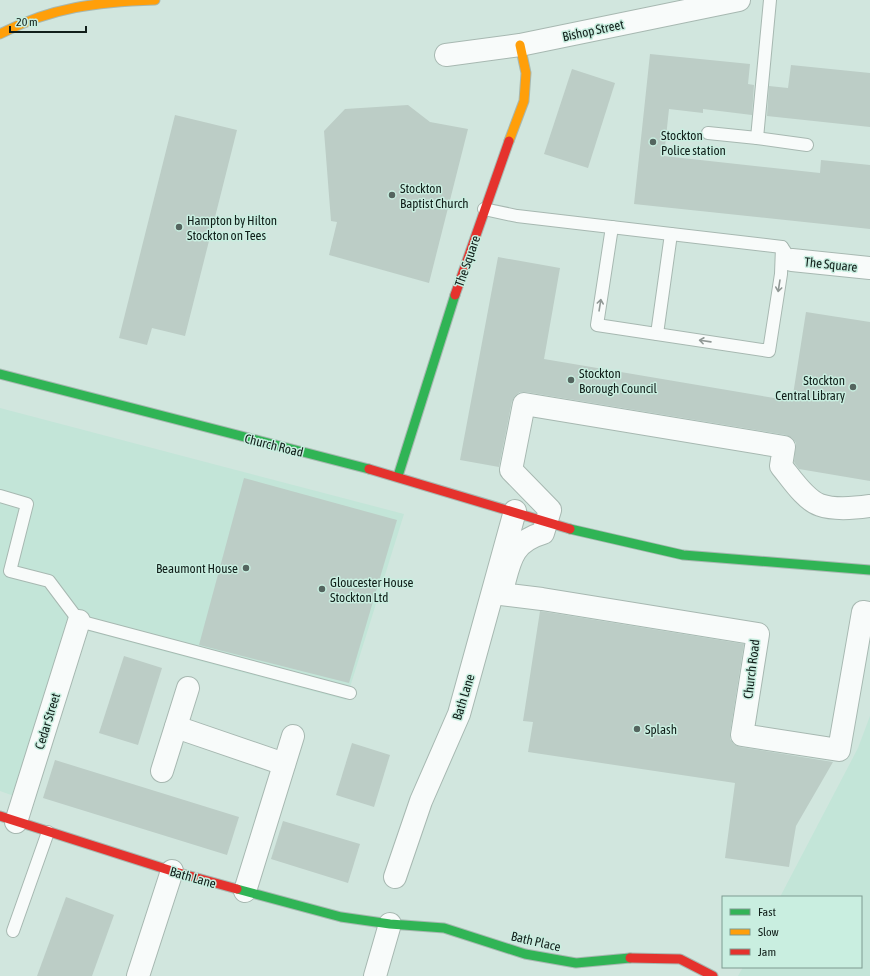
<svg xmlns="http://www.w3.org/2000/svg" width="870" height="976" font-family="'Asap Condensed',sans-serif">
<rect width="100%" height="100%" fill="#d1e6de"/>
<g fill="#c3e5d8">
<path d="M 0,408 L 404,514 L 346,700 L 66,625 L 14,796 L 0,791 Z"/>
<path d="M 870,716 L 870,976 L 738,976 L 743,967 L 861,967 L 861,897 L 780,897 L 858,748 Z"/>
</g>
<g fill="#bccdc6">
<path d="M 650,54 L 750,64 L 748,84 L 754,85 L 752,115 L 703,109 L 703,113 L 669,109 L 664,156 L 820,173 L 821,160 L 870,165 L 870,229 L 634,204 Z"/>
<path d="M 791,65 L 870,73 L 870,127 L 767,116 L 769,86 L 788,88 Z"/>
<path d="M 572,69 L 615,83 L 588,168 L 544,154 Z"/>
<path d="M 408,105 L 430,122 L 468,129 L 429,283 L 329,255 L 337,222 L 331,221 L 324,131 L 345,109 Z"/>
<path d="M 175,115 L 237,130 L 185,336 L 152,328 L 147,345 L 119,338 Z"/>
<path d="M 498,257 L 560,268 L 544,359 L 792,401 L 806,312 L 870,322 L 870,481 L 799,469 L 794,462 L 796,443 L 792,438 L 786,435 L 526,392 L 520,392 L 515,396 L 512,401 L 499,467 L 460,460 Z"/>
<path d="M 244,478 L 397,520 L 349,683 L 199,645 Z"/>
<path d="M 540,611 L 744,644 L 730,733 L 730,739 L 734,744 L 740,747 L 833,762 L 796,826 L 789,867 L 725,858 L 735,783 L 528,752 L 533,722 L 523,721 Z"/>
<path d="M 124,656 L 162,668 L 138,745 L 99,733 Z"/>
<path d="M 352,743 L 390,755 L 374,807 L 336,795 Z"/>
<path d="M 55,760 L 239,817 L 227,855 L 43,798 Z"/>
<path d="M 283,821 L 360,844 L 348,883 L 271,859 Z"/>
<path d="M 66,897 L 114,915 L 92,976 L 37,976 Z"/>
</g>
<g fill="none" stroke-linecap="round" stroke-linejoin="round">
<g stroke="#a7b8b1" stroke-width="14">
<g id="lane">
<path d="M 770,0 L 757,138 L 807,145"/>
<path d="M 708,133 L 757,138"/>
<path d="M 484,209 L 517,216 L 782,247 L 786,253"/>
<path d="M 612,227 L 597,325 L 769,351 L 781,274 L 782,247"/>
<path d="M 657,334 L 671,234"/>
<path d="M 0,496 L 27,504 L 10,571 L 49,581 L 79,621 L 350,693"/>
<path d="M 13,931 L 48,832"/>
</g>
</g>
<g stroke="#a7b8b1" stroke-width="24">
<g id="street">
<path d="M 446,55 L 520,45 L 739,0"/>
<path d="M 792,260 L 870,268"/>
<path d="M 870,506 C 856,508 834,510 820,505 C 805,500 791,478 781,466 L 784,447 L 524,404 L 511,470 L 550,510 L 543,533 C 509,543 510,564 501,594 L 542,599 L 758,634 L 742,735 L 839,750 L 863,612 L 870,613"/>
<path d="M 176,727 L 284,764"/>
<path d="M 162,771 L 188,688"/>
<path d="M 16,822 L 79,621"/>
<path d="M 395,877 L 421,801 L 459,714 L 515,511"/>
<path d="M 245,891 L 293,736"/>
<path d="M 138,976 L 172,871"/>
<path d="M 375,976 L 390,924"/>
</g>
</g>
<g stroke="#a7b8b1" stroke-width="11">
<g id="fast">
<path d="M 0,374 L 369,469"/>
<path d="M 398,476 L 455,295"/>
<path d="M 570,529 L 683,555 L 870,570"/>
<path d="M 237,889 L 341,917 L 390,924 L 444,928 L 525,954 L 576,963 L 630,958"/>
</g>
</g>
<g stroke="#a7b8b1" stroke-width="11">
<g id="slow">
<path d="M 0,34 C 51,7 98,2 155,0"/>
<path d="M 509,141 L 524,101 L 526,73 L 520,45"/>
</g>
</g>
<g stroke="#a7b8b1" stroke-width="11">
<g id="jam">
<path d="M 455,295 L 509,141"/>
<path d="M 369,469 L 570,529"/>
<path d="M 0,816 L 172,871 L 237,889"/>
<path d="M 630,958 L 680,959 L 713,976"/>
</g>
</g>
<use href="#lane" stroke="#f8fbfa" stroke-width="12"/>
<use href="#street" stroke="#f8fbfa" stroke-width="22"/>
<use href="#fast" stroke="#30b455" stroke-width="9"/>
<use href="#slow" stroke="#ff9f0a" stroke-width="9"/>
<use href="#jam" stroke="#e5322d" stroke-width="9"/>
</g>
<defs><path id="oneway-shaft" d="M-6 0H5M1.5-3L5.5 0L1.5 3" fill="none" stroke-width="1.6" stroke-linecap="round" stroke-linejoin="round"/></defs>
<g stroke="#909895">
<use href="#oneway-shaft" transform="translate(779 286) rotate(99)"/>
<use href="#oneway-shaft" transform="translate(600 305) rotate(-81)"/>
<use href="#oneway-shaft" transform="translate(705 341) rotate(-172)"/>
</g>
<g fill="#54655f" stroke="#c9eee0" stroke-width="1.5">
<circle cx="653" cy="142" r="4"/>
<circle cx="392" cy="195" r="4"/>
<circle cx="179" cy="227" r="4"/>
<circle cx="571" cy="380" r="4"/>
<circle cx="853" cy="387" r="4"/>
<circle cx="246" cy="568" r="4"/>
<circle cx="322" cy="589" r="4"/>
<circle cx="637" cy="729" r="4"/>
</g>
<g text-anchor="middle" stroke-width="3" stroke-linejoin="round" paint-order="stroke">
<g font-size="13" fill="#111f1a" stroke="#c9eee0">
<text transform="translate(593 30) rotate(-12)" y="5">Bishop Street</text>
<text transform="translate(467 261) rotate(-71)" y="5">The Square</text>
<text transform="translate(831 264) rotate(6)" y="5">The Square</text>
<text transform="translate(274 445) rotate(14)" y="5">Church Road</text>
<text transform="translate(751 669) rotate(-83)" y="5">Church Road</text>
<text transform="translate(463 697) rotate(-73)" y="5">Bath Lane</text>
<text transform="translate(47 721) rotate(-73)" y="5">Cedar Street</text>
<text transform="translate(193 877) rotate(16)" y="5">Bath Lane</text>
<text transform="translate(536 941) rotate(13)" y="5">Bath Place</text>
</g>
<g font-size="13" fill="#111f1a" stroke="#c9eee0" text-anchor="start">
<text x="661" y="140">Stockton<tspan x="661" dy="15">Police station</tspan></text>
<text x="400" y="193">Stockton<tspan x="400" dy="15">Baptist Church</tspan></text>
<text x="187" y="225">Hampton by Hilton<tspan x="187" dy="15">Stockton on Tees</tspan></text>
<text x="579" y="378">Stockton<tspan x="579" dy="15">Borough Council</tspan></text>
<text x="845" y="385" text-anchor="end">Stockton<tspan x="845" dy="15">Central Library</tspan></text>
<text x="238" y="573" text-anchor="end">Beaumont House</text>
<text x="330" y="587">Gloucester House<tspan x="330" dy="15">Stockton Ltd</tspan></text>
<text x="645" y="734">Splash</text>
</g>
</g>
<rect x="722" y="896" width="140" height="72" fill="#c9eee0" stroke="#7f9b91"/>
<rect x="730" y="909" width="20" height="6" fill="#30b455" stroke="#7f9b91"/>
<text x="758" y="916" font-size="12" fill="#111f1a">Fast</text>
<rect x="730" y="929" width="20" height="6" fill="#ff9f0a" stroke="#7f9b91"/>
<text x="758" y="936" font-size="12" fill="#111f1a">Slow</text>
<rect x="730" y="949" width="20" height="6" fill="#e5322d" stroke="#7f9b91"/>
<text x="758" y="956" font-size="12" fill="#111f1a">Jam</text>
<path d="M10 26v6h76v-6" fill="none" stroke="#111f1a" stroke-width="2"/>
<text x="16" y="26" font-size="12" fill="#111f1a" stroke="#c9eee0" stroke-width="3" paint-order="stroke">20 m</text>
</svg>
